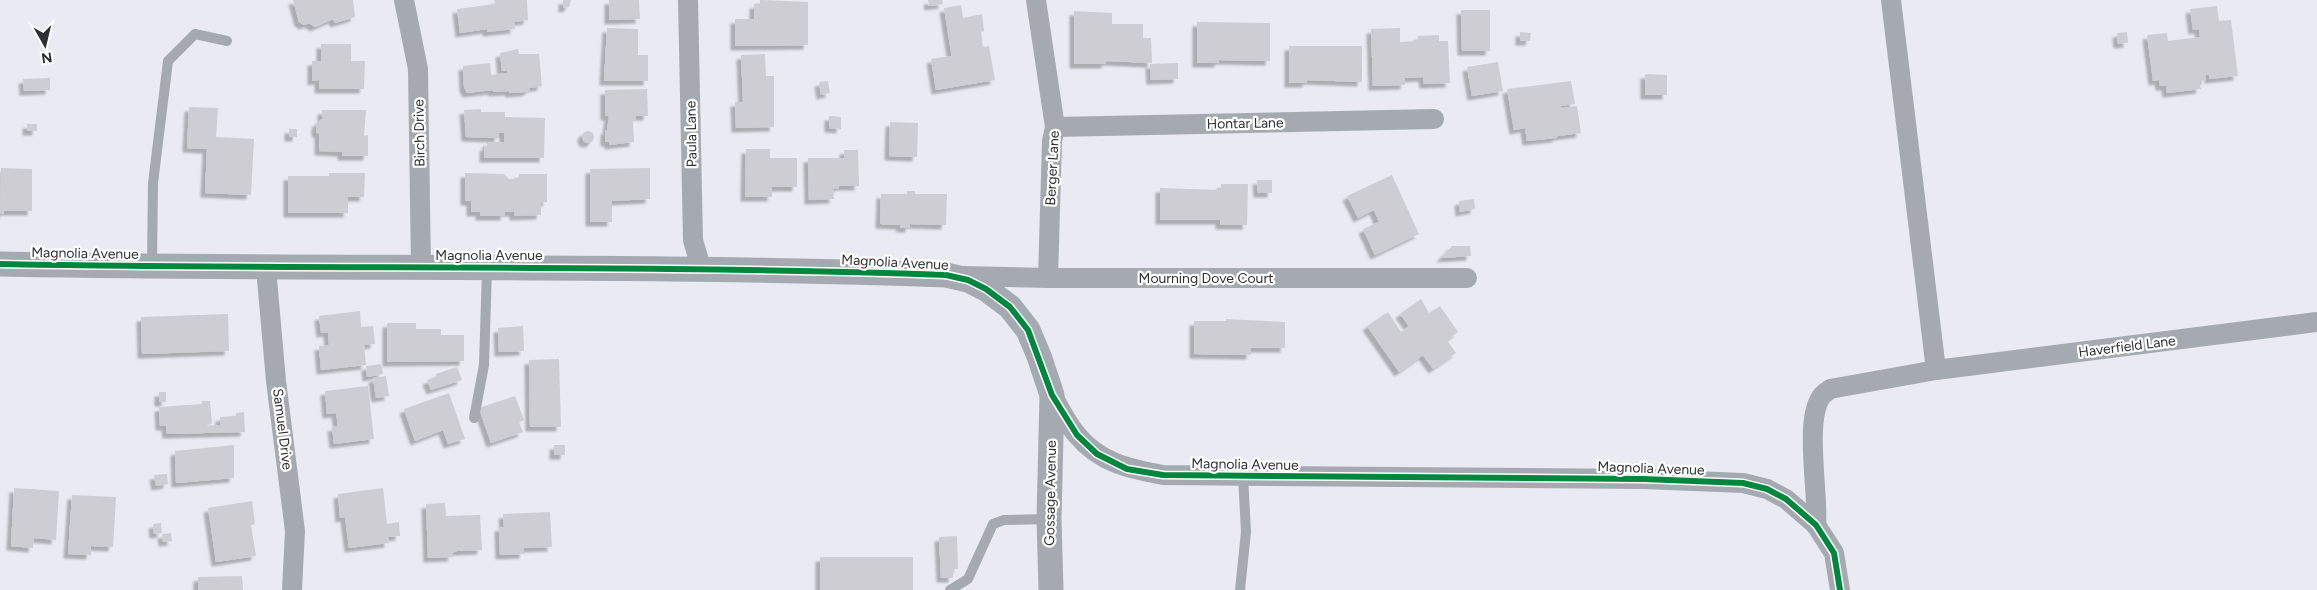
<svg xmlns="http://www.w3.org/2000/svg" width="2317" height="590" font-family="Figtree,sans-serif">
<defs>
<filter id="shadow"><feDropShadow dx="-4.5" dy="4.5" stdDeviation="1" flood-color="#0004"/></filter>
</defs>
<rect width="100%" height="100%" fill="#eaebf2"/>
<g fill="#cdcdd3" filter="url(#shadow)">
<path d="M 293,0 L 353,0 L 355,17 L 335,23 L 333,19 L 315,27 L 309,23 L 304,25 L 299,22 Z"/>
<path d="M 494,0 L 527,0 L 528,20 L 514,22 L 515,29 L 487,32 L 487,29 L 460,33 L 457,9 L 495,4 Z"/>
<path d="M 563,0 L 571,0 L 569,7 L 563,8 Z"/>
<path d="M 609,0 L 639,0 L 640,19 L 609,20 Z"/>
<path d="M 760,0 L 808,2 L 808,45 L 735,46 L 735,19 L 754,19 L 754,4 L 760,4 Z"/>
<path d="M 928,0 L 942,0 L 943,4 L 929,6 Z"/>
<path d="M 961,5 L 963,18 L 982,14 L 984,31 L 981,32 L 983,47 L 989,46 L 995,80 L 936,90 L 931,59 L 951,56 L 951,52 L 944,8 Z"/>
<path d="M 2217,6 L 2219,21 L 2231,20 L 2238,76 L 2209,79 L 2209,75 L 2205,75 L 2206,80 L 2199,81 L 2201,89 L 2167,93 L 2166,86 L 2160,86 L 2159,80 L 2153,81 L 2147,35 L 2167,33 L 2168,41 L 2200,37 L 2199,29 L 2193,30 L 2190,9 Z"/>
<path d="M 1461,10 L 1490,10 L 1490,51 L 1462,51 Z"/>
<path d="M 1074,11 L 1112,13 L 1112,24 L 1143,24 L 1143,38 L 1151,38 L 1152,63 L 1106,61 L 1106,64 L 1074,64 Z"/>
<path d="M 1197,22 L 1270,23 L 1270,61 L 1219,60 L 1219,63 L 1197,63 Z"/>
<path d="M 607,28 L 638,29 L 638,55 L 648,55 L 648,81 L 604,81 Z"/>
<path d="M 1400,28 L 1400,42 L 1418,41 L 1418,36 L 1439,35 L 1439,41 L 1448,41 L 1450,83 L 1424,84 L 1423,77 L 1405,78 L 1405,85 L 1373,86 L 1371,29 Z"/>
<path d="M 1520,32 L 1531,33 L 1530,41 L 1520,41 Z"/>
<path d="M 2127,32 L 2128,43 L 2118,44 L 2117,33 Z"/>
<path d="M 321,44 L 351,44 L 351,61 L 365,61 L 364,89 L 319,89 L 319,80 L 312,81 L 312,61 L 321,61 Z"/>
<path d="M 1289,46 L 1362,46 L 1362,82 L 1307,80 L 1307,83 L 1289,83 Z"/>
<path d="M 518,49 L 519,54 L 539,54 L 542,86 L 530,88 L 530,90 L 525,92 L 510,93 L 509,91 L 493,92 L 493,90 L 467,93 L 464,87 L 463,66 L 490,63 L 491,75 L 508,73 L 507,70 L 502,71 L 500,53 Z"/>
<path d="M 765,54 L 766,76 L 774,76 L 774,127 L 736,128 L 735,102 L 743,102 L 741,55 Z"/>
<path d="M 1498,62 L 1503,91 L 1472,96 L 1467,67 Z"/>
<path d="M 1178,63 L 1178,79 L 1151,80 L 1150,64 Z"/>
<path d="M 1645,74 L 1667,75 L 1667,95 L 1645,95 Z"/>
<path d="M 50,78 L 50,90 L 24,91 L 23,79 Z"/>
<path d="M 828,81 L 830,93 L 821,95 L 819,82 Z"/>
<path d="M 1571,81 L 1575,104 L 1560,106 L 1561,108 L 1577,106 L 1581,133 L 1558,136 L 1556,138 L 1527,141 L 1525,128 L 1514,130 L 1507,89 Z"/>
<path d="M 647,89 L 648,116 L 636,116 L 635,121 L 633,121 L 634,142 L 609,145 L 609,142 L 605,142 L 605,130 L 607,130 L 609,116 L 605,116 L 605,90 Z"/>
<path d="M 189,107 L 218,108 L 216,137 L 254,139 L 251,195 L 205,193 L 207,149 L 187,148 Z"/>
<path d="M 481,109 L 481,112 L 505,112 L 505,117 L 545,118 L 544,158 L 484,158 L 484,147 L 487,146 L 487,142 L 504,142 L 504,133 L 499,133 L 499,138 L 466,137 L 464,110 Z"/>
<path d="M 322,110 L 366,110 L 364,136 L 368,135 L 368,156 L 342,156 L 342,152 L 319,151 L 319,134 L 316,132 L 316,124 L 322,119 Z"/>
<path d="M 829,116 L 841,117 L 841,129 L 829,128 Z"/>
<path d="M 890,122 L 918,123 L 917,157 L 889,156 Z"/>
<rect x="27" y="124" width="10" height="7"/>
<rect x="289" y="129" width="8" height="8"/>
<circle cx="588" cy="137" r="6"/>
<path d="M 746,149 L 770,149 L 770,158 L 797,158 L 797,187 L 772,187 L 772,197 L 745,197 Z"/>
<path d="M 844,150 L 858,150 L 859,186 L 839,186 L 839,188 L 833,189 L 834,199 L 809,200 L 808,158 L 844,158 Z"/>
<path d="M 1,168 L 32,169 L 32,211 L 4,211 L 4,214 L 0,214 Z"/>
<path d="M 650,168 L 650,199 L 612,201 L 612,222 L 590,222 L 590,169 Z"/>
<path d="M 329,173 L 365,173 L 364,197 L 345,197 L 348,198 L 348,213 L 288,213 L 288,176 L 329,176 Z"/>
<path d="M 465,173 L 504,174 L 509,179 L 518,179 L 519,174 L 547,174 L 547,202 L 541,202 L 541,215 L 514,216 L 514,212 L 505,212 L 505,216 L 480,216 L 480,212 L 471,212 L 471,201 L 465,201 Z"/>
<path d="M 1392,175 L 1419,234 L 1375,255 L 1363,229 L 1379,222 L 1374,210 L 1358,218 L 1347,196 Z"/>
<path d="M 1257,180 L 1272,180 L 1272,193 L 1258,193 Z"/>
<path d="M 1221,184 L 1248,184 L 1247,225 L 1220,225 L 1220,220 L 1160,220 L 1160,188 L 1221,190 Z"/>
<path d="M 907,191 L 915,191 L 915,194 L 947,194 L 946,225 L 910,224 L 910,228 L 900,228 L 901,225 L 880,224 L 881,194 L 907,194 Z"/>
<path d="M 1474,199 L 1475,209 L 1460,212 L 1459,201 Z"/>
<path d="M 1452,246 L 1470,246 L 1471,256 L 1441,258 Z"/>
<path d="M 1421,299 L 1429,313 L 1440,306 L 1458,332 L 1447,340 L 1456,353 L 1433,369 L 1423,355 L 1399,372 L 1367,326 L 1388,312 L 1401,332 L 1409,326 L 1400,314 Z"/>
<path d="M 360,311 L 361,327 L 373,326 L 375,344 L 364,345 L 366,365 L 321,370 L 319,346 L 329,345 L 328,332 L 321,333 L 319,316 Z"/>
<path d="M 228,314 L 229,351 L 142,354 L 141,317 Z"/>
<path d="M 1226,319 L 1285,322 L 1285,348 L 1251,348 L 1251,355 L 1194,354 L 1194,321 L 1226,321 Z"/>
<path d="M 387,323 L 416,323 L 416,329 L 441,329 L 441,335 L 464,335 L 464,361 L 387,362 Z"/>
<path d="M 523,326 L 524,351 L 499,352 L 498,328 Z"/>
<path d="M 559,359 L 561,427 L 530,427 L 529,360 Z"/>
<path d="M 381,364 L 383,374 L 367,377 L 366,366 Z"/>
<path d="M 457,367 L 462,380 L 431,390 L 427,380 L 437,377 L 436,374 Z"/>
<path d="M 386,376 L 389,396 L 376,398 L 373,378 Z"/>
<path d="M 368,386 L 374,439 L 334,444 L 332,427 L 338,426 L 336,413 L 327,414 L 325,391 Z"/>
<rect x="159" y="392" width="7" height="10"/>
<path d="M 449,393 L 465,439 L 448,444 L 443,430 L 415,441 L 404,409 Z"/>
<path d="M 515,396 L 524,420 L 519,422 L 523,432 L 491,443 L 479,408 Z"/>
<path d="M 202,401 L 210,401 L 212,424 L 203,426 L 220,425 L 220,417 L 236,416 L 236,413 L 244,412 L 245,432 L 167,434 L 166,426 L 160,426 L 159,407 L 202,404 Z"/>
<path d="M 234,445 L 234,478 L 176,483 L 175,451 Z"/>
<rect x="554" y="445" width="11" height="10"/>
<path d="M 167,474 L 168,484 L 156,486 L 154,475 Z"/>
<path d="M 14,488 L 59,491 L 56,540 L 34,538 L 33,548 L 11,546 Z"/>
<path d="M 383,488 L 387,524 L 399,522 L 400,536 L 388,537 L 389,543 L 349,548 L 345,517 L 340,518 L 338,494 Z"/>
<path d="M 72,495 L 116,497 L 113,547 L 91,546 L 91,555 L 68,554 Z"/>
<path d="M 252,501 L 255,524 L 251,525 L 256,556 L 216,562 L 208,508 Z"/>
<path d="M 445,503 L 446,516 L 480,515 L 482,550 L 457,551 L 452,553 L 453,557 L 428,558 L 426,504 Z"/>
<path d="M 550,512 L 552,547 L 524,548 L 524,554 L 500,555 L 499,527 L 504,527 L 503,514 Z"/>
<path d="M 161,523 L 162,533 L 154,534 L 153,524 Z"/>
<path d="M 171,533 L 172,541 L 163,542 L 162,534 Z"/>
<path d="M 957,536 L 958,569 L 953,569 L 953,578 L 941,578 L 939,537 Z"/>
<rect x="820" y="557" width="93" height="33"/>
<path d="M 242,576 L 243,590 L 198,590 L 198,577 Z"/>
</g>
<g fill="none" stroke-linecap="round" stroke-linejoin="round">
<g stroke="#a5aab0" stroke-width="10">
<path d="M 152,266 L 153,183 L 168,61 L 195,34 L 227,41"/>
<path d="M 474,418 L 484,365 L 487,269"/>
<path d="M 950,590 L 968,579 L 993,524 L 1004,520 L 1049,519"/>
<path d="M 1240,590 L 1246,532 L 1243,476"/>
</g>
<g stroke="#a5aab0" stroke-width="20">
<path d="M 404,0 L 418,69 L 421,268"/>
<path d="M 688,0 L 693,240 L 701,268"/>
<path d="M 1036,0 L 1055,127 L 1052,141 L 1048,278"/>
<path d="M 1891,0 L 1936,370"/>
<path d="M 1055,127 L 1434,119"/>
<path d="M 266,268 L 276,381 L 295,531 L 292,590"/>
<path d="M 961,276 L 1048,278 L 1467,278"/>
<path d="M 1052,395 C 1060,408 1067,424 1077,435 C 1100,463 1130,469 1163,475 L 1643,479 L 1743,483 L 1767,489 L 1786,499 L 1816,525 L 1834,553 L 1840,590"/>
<path d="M 1816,525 C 1819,495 1804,422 1821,397 C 1823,394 1827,392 1830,389 L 1936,370 L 2317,322"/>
</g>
<path stroke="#a5aab0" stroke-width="25" d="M 0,264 C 315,270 631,264 946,275 L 968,280 L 986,289 L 1010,307 L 1028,330 L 1039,356 L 1052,395 L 1049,519 L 1051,590"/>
<g stroke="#fff" stroke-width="9">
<path id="cycleway" d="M 0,264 C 315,270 631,264 946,275 L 968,280 L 986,289 L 1010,307 L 1028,330 L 1052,395 L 1077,435 L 1097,454 L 1127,469 L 1163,475 L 1643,479 L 1743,483 L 1767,489 L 1786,499 L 1816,525 L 1834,553 L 1840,590"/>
</g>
<use href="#cycleway" stroke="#00873e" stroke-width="6"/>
</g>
<g text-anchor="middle" stroke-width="4.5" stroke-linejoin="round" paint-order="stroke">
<g font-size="14" fill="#2e2f34" stroke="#fff">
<text transform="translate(1245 123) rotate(-1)" y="5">Hontar Lane</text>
<text transform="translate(419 133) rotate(-91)" y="5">Birch Drive</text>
<text transform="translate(691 134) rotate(-91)" y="5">Paula Lane</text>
<text transform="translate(1052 168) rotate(-87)" y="5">Berger Lane</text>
<text transform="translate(85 253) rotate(1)" y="5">Magnolia Avenue</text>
<text x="489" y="260">Magnolia Avenue</text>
<text transform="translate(895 262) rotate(3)" y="5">Magnolia Avenue</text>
<text x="1206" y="283">Mourning Dove Court</text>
<text transform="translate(2127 346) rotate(-7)" y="5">Haverfield Lane</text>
<text transform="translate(283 429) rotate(83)" y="5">Samuel Drive</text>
<text transform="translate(1245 464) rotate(1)" y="5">Magnolia Avenue</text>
<text transform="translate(1651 468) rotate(2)" y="5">Magnolia Avenue</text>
<text transform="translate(1050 493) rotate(-89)" y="5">Gossage Avenue</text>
</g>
</g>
<g transform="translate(45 45) rotate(172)" stroke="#ffffff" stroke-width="4" paint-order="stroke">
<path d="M0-4L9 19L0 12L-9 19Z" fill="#2e2f34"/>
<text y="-8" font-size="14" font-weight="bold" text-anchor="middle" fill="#2e2f34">N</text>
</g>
</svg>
